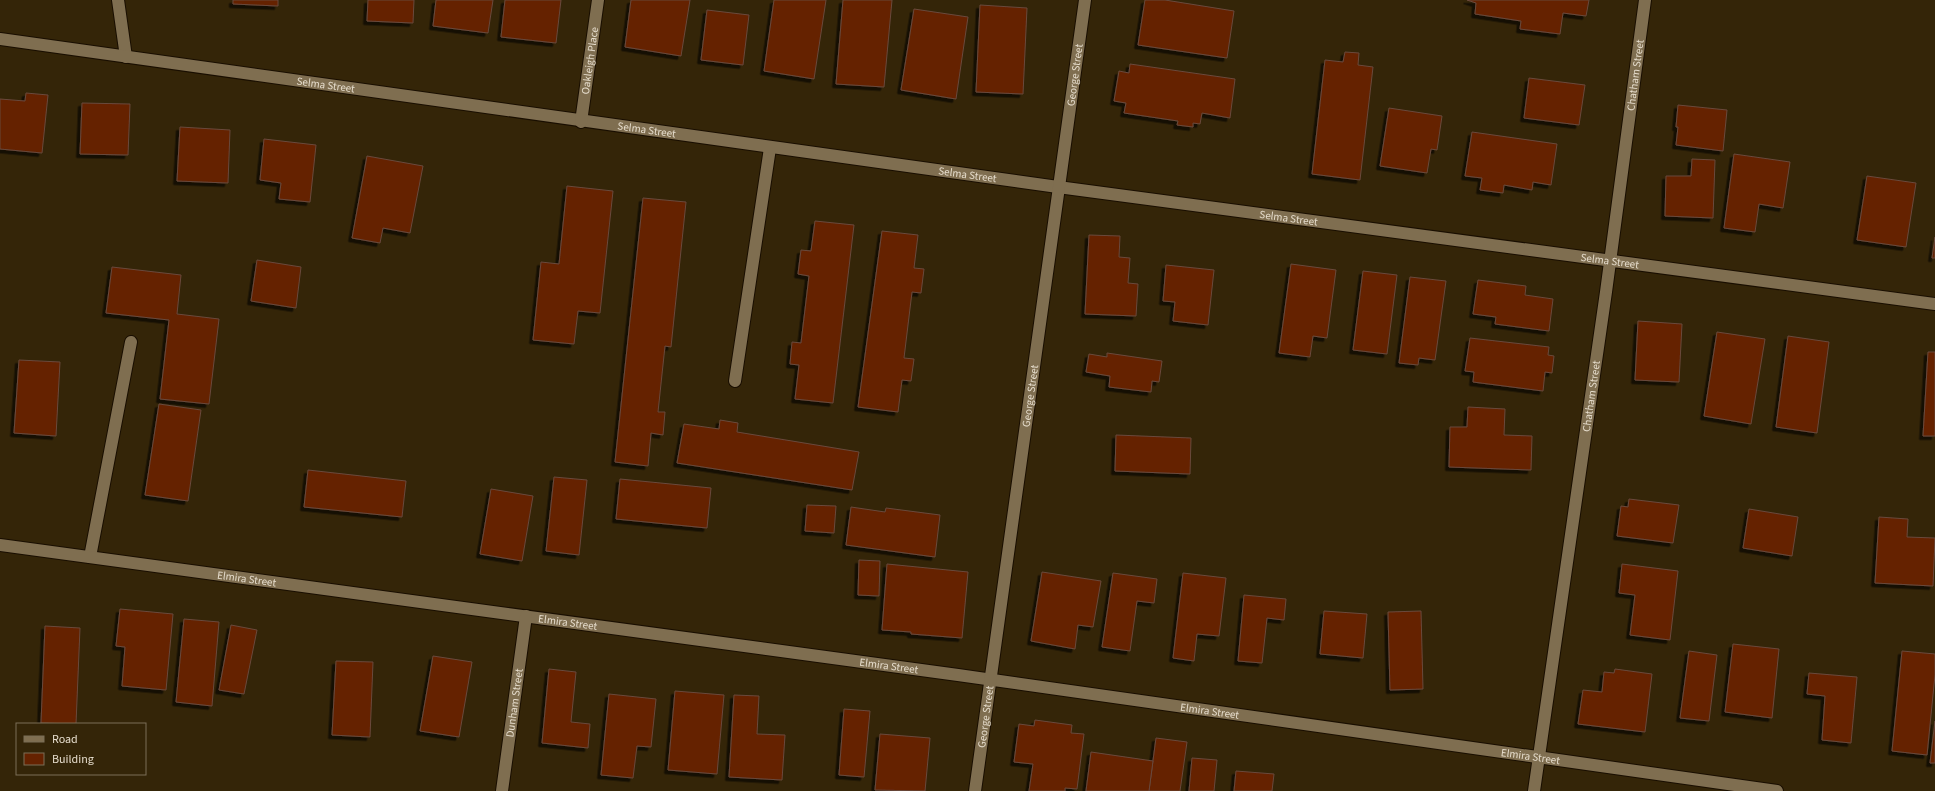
<svg xmlns="http://www.w3.org/2000/svg" width="1935" height="791" font-family="'Source Sans 3',sans-serif">
<defs>
<filter id="shadow"><feDropShadow dx="-3.5" dy="3.5" stdDeviation="0" flood-color="#0009"/></filter>
</defs>
<rect width="100%" height="100%" fill="#342508"/>
<g fill="#652200" stroke="#69493c" filter="url(#shadow)">
<path d="M 233,0 L 278,0 L 278,6 L 233,4 Z"/>
<path d="M 368,0 L 414,0 L 413,23 L 367,21 Z"/>
<path d="M 436,0 L 493,0 L 488,33 L 433,26 Z"/>
<path d="M 505,0 L 561,0 L 556,43 L 501,37 Z"/>
<path d="M 631,0 L 690,0 L 681,56 L 625,47 Z"/>
<path d="M 774,0 L 826,0 L 814,79 L 764,71 Z"/>
<path d="M 843,0 L 892,0 L 884,87 L 836,84 Z"/>
<path d="M 1145,0 L 1165,0 L 1234,11 L 1227,58 L 1138,45 Z"/>
<path d="M 1467,0 L 1589,0 L 1586,16 L 1563,13 L 1560,34 L 1520,29 L 1521,21 L 1475,14 L 1476,3 Z"/>
<path d="M 980,5 L 1027,8 L 1023,94 L 976,92 Z"/>
<path d="M 914,9 L 968,17 L 956,99 L 901,90 Z"/>
<path d="M 707,10 L 749,15 L 743,65 L 701,60 Z"/>
<path d="M 1345,52 L 1359,53 L 1358,65 L 1373,67 L 1360,180 L 1312,174 L 1325,60 L 1343,62 Z"/>
<path d="M 1130,64 L 1235,79 L 1230,118 L 1202,113 L 1200,124 L 1193,123 L 1193,127 L 1177,125 L 1178,121 L 1124,113 L 1126,103 L 1114,101 L 1119,71 L 1129,73 Z"/>
<path d="M 1529,78 L 1585,85 L 1579,125 L 1524,118 Z"/>
<path d="M 26,93 L 48,95 L 42,153 L 0,149 L 0,99 L 25,101 Z"/>
<path d="M 82,103 L 130,104 L 128,155 L 80,154 Z"/>
<path d="M 1678,105 L 1727,110 L 1723,151 L 1676,145 L 1678,127 L 1676,127 Z"/>
<path d="M 1389,108 L 1442,116 L 1437,150 L 1431,149 L 1427,173 L 1380,166 Z"/>
<path d="M 180,127 L 230,130 L 228,183 L 177,181 Z"/>
<path d="M 1472,132 L 1557,144 L 1551,185 L 1533,182 L 1532,190 L 1504,185 L 1503,193 L 1480,190 L 1482,178 L 1465,176 Z"/>
<path d="M 264,139 L 316,145 L 310,202 L 279,199 L 281,183 L 260,180 Z"/>
<path d="M 1734,154 L 1790,162 L 1783,208 L 1759,204 L 1755,232 L 1724,228 Z"/>
<path d="M 367,156 L 423,166 L 410,233 L 383,228 L 380,243 L 352,238 Z"/>
<path d="M 1692,159 L 1715,160 L 1713,218 L 1665,216 L 1666,176 L 1691,176 Z"/>
<path d="M 1867,176 L 1916,183 L 1906,247 L 1857,240 Z"/>
<path d="M 567,186 L 613,191 L 600,313 L 578,311 L 574,344 L 533,340 L 541,262 L 559,264 Z"/>
<path d="M 643,198 L 686,202 L 671,347 L 665,346 L 658,412 L 665,412 L 663,435 L 651,433 L 648,466 L 615,462 Z"/>
<path d="M 815,221 L 854,225 L 833,403 L 795,399 L 799,365 L 790,364 L 792,342 L 801,343 L 809,276 L 798,274 L 801,250 L 811,251 Z"/>
<path d="M 882,231 L 918,235 L 914,268 L 924,269 L 921,293 L 912,292 L 904,358 L 914,359 L 911,381 L 902,380 L 898,412 L 858,407 Z"/>
<path d="M 1089,235 L 1120,236 L 1119,257 L 1130,258 L 1128,283 L 1138,284 L 1136,316 L 1085,314 Z"/>
<path d="M 1935,237 L 1935,258 L 1932,258 Z"/>
<path d="M 257,260 L 301,267 L 296,308 L 251,301 Z"/>
<path d="M 1291,264 L 1336,270 L 1327,338 L 1313,336 L 1310,357 L 1279,353 Z"/>
<path d="M 1166,265 L 1214,270 L 1208,325 L 1173,321 L 1175,302 L 1163,301 Z"/>
<path d="M 112,267 L 181,275 L 177,314 L 219,319 L 209,404 L 160,399 L 169,320 L 106,313 Z"/>
<path d="M 1363,271 L 1397,275 L 1387,354 L 1353,350 Z"/>
<path d="M 1410,277 L 1446,281 L 1435,360 L 1419,358 L 1418,365 L 1399,363 Z"/>
<path d="M 1478,280 L 1526,286 L 1525,295 L 1553,299 L 1549,331 L 1495,324 L 1496,317 L 1473,314 Z"/>
<path d="M 1638,321 L 1682,324 L 1679,382 L 1635,380 Z"/>
<path d="M 1717,332 L 1765,339 L 1751,424 L 1704,416 Z"/>
<path d="M 1788,336 L 1829,342 L 1817,433 L 1776,427 Z"/>
<path d="M 1470,338 L 1549,347 L 1548,355 L 1554,356 L 1552,373 L 1545,372 L 1543,391 L 1473,382 L 1474,372 L 1465,371 Z"/>
<path d="M 1928,352 L 1935,352 L 1935,436 L 1923,436 Z"/>
<path d="M 1107,353 L 1162,361 L 1159,382 L 1152,381 L 1151,392 L 1109,387 L 1110,376 L 1086,372 L 1089,354 L 1107,357 Z"/>
<path d="M 19,360 L 60,362 L 56,436 L 14,433 Z"/>
<path d="M 159,404 L 201,410 L 188,501 L 145,495 Z"/>
<path d="M 1468,407 L 1505,409 L 1504,435 L 1532,436 L 1531,470 L 1449,467 L 1450,427 L 1467,427 Z"/>
<path d="M 720,420 L 738,423 L 737,432 L 859,452 L 852,490 L 677,463 L 684,424 L 719,429 Z"/>
<path d="M 1116,435 L 1191,438 L 1190,474 L 1115,471 Z"/>
<path d="M 308,470 L 406,481 L 402,517 L 304,507 Z"/>
<path d="M 554,477 L 587,480 L 579,555 L 546,551 Z"/>
<path d="M 620,479 L 711,488 L 707,528 L 616,519 Z"/>
<path d="M 491,489 L 533,496 L 522,561 L 480,554 Z"/>
<path d="M 1629,499 L 1679,505 L 1673,543 L 1617,536 L 1621,506 L 1628,507 Z"/>
<path d="M 807,505 L 836,506 L 834,533 L 805,531 Z"/>
<path d="M 851,507 L 885,512 L 886,508 L 940,515 L 935,557 L 846,545 Z"/>
<path d="M 1749,509 L 1798,517 L 1792,556 L 1743,548 Z"/>
<path d="M 1879,517 L 1908,519 L 1907,537 L 1935,538 L 1933,586 L 1875,583 Z"/>
<path d="M 859,560 L 880,561 L 879,596 L 858,595 Z"/>
<path d="M 887,564 L 968,572 L 962,638 L 911,634 L 911,632 L 882,630 Z"/>
<path d="M 1622,564 L 1678,571 L 1670,640 L 1630,635 L 1635,595 L 1619,593 Z"/>
<path d="M 1042,572 L 1101,581 L 1093,627 L 1078,625 L 1075,649 L 1031,641 Z"/>
<path d="M 1113,573 L 1157,579 L 1154,603 L 1137,601 L 1130,651 L 1102,647 Z"/>
<path d="M 1183,573 L 1226,578 L 1219,636 L 1197,634 L 1194,661 L 1173,658 Z"/>
<path d="M 1244,595 L 1286,599 L 1284,620 L 1267,618 L 1262,663 L 1238,661 Z"/>
<path d="M 120,609 L 173,614 L 166,690 L 122,686 L 125,647 L 116,646 Z"/>
<path d="M 1324,611 L 1367,614 L 1363,658 L 1320,654 Z"/>
<path d="M 1421,611 L 1423,689 L 1390,690 L 1388,612 Z"/>
<path d="M 184,619 L 219,622 L 212,706 L 176,702 Z"/>
<path d="M 231,625 L 257,630 L 244,694 L 219,690 Z"/>
<path d="M 45,626 L 80,628 L 76,724 L 41,723 Z"/>
<path d="M 1733,644 L 1779,649 L 1772,718 L 1725,712 Z"/>
<path d="M 1689,651 L 1717,655 L 1709,721 L 1680,718 Z"/>
<path d="M 1902,651 L 1935,654 L 1935,675 L 1927,755 L 1892,751 Z"/>
<path d="M 433,656 L 472,662 L 459,737 L 420,731 Z"/>
<path d="M 336,661 L 373,662 L 370,737 L 332,735 Z"/>
<path d="M 549,669 L 576,672 L 571,722 L 590,724 L 588,748 L 542,743 Z"/>
<path d="M 1615,669 L 1652,674 L 1645,732 L 1578,724 L 1583,690 L 1602,692 L 1604,672 L 1614,673 Z"/>
<path d="M 1809,673 L 1857,677 L 1851,743 L 1822,740 L 1825,696 L 1807,694 Z"/>
<path d="M 675,691 L 724,695 L 717,774 L 668,770 Z"/>
<path d="M 609,694 L 656,699 L 651,747 L 637,746 L 633,778 L 601,775 Z"/>
<path d="M 734,695 L 759,696 L 757,734 L 785,735 L 782,780 L 729,777 Z"/>
<path d="M 844,709 L 870,711 L 864,777 L 839,775 Z"/>
<path d="M 1035,720 L 1072,725 L 1071,733 L 1084,734 L 1077,789 L 1065,788 L 1065,791 L 1029,791 L 1033,764 L 1014,762 L 1019,724 L 1034,726 Z"/>
<path d="M 1935,721 L 1935,763 L 1930,763 Z"/>
<path d="M 880,734 L 930,738 L 925,791 L 875,790 Z"/>
<path d="M 1156,738 L 1187,742 L 1180,791 L 1149,791 Z"/>
<path d="M 1091,752 L 1153,761 L 1149,791 L 1086,791 Z"/>
<path d="M 1192,758 L 1217,760 L 1214,791 L 1189,791 Z"/>
<path d="M 1236,771 L 1274,774 L 1272,791 L 1234,791 Z"/>
</g>
<g fill="none" stroke-linecap="round" stroke-linejoin="round">
<g stroke="#190e00" stroke-width="14">
<g id="service">
<path d="M 735,381 L 770,148"/>
<path d="M 90,557 L 131,342"/>
</g>
</g>
<g stroke="#190e00" stroke-width="14">
<g id="minor">
<path d="M 118,0 L 126,57"/>
<path id="s1" d="M 0,39 L 1058,187 L 1935,304"/>
<path id="s2" d="M 581,122 L 598,0"/>
<path id="s3" d="M 0,545 L 958,675 L 1777,791"/>
<path id="s4" d="M 502,791 L 526,616"/>
<path id="s5" d="M 975,791 L 1085,0"/>
<path id="s6" d="M 1534,791 L 1606,292 L 1645,0"/>
</g>
</g>
<use href="#service" stroke="#7f6e50" stroke-width="12"/>
<use href="#minor" stroke="#7f6e50" stroke-width="12"/>
</g>
<g text-anchor="middle" stroke-width="4" stroke-linejoin="round" paint-order="stroke">
<g font-size="11" fill="#e6ddcd" stroke="#342508">
<text dy="4" stroke="none"><textPath href="#s2" startOffset="62">Oakleigh Place</textPath></text>
<text dy="4" stroke="none"><textPath href="#s5" startOffset="723">George Street</textPath></text>
<text dy="4" stroke="none"><textPath href="#s6" startOffset="723">Chatham Street</textPath></text>
<text dy="4" stroke="none"><textPath href="#s1" startOffset="329">Selma Street</textPath></text>
<text dy="4" stroke="none"><textPath href="#s1" startOffset="653">Selma Street</textPath></text>
<text dy="4" stroke="none"><textPath href="#s1" startOffset="977">Selma Street</textPath></text>
<text dy="4" stroke="none"><textPath href="#s1" startOffset="1301">Selma Street</textPath></text>
<text dy="4" stroke="none"><textPath href="#s1" startOffset="1625">Selma Street</textPath></text>
<text dy="4" stroke="none"><textPath href="#s5" startOffset="399">George Street</textPath></text>
<text dy="4" stroke="none"><textPath href="#s6" startOffset="399">Chatham Street</textPath></text>
<text dy="4" stroke="none"><textPath href="#s3" startOffset="249">Elmira Street</textPath></text>
<text dy="4" stroke="none"><textPath href="#s3" startOffset="573">Elmira Street</textPath></text>
<text dy="4" stroke="none"><textPath href="#s3" startOffset="897">Elmira Street</textPath></text>
<text dy="4" stroke="none"><textPath href="#s4" startOffset="89">Dunham Street</textPath></text>
<text dy="4" stroke="none"><textPath href="#s3" startOffset="1221">Elmira Street</textPath></text>
<text dy="4" stroke="none"><textPath href="#s5" startOffset="75">George Street</textPath></text>
<text dy="4" stroke="none"><textPath href="#s3" startOffset="1545">Elmira Street</textPath></text>
</g>
</g>
<rect x="16" y="723" width="130" height="52" fill="#342508" stroke="#7b6f57"/>
<rect x="24" y="736" width="20" height="6" fill="#7f6e50" stroke="#7b6f57"/>
<text x="52" y="743" font-size="12" fill="#e6ddcd">Road</text>
<rect x="24" y="753" width="20" height="12" fill="#652200" stroke="#7b6f57"/>
<text x="52" y="763" font-size="12" fill="#e6ddcd">Building</text>
</svg>
